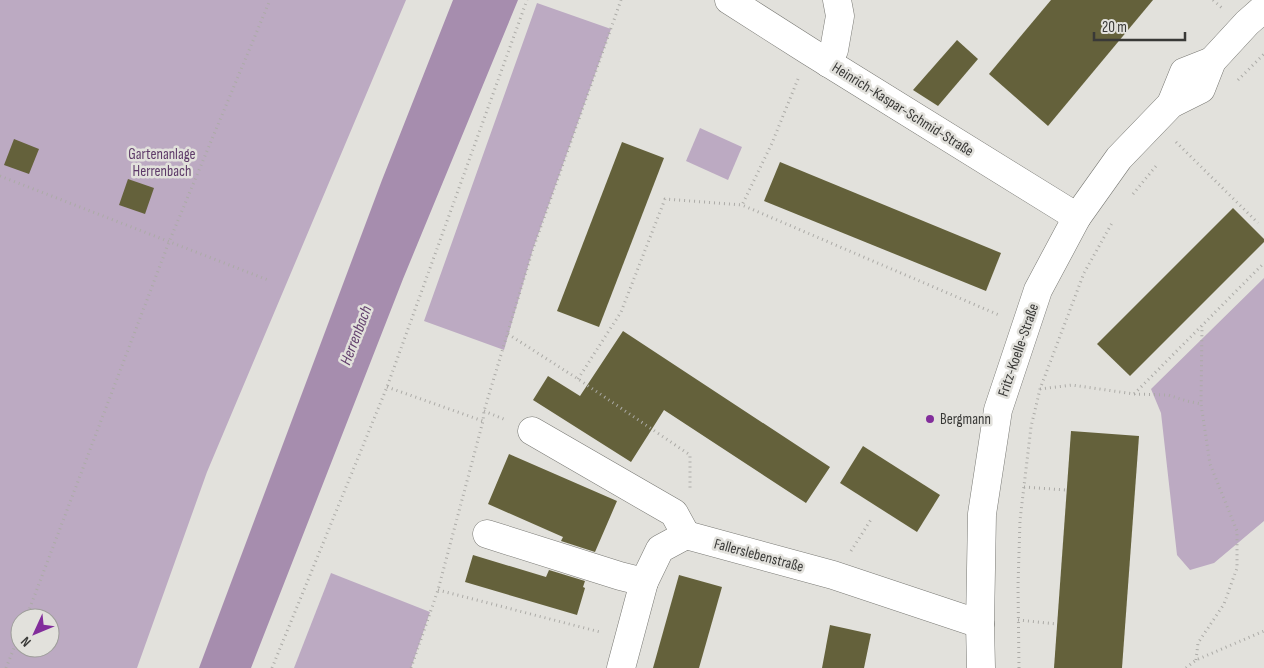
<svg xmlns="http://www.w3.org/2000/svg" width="1264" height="668" font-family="'Sofia Sans Condensed',sans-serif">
<rect width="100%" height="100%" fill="#e2e1dc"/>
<g fill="#bcaac2" fill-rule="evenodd">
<path d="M 0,0 L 406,0 L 207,472 L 137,668 L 0,668 ZM 20,618 L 50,618 L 50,648 L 20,648 Z"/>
<path d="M 537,3 L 611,29 L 533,249 L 504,350 L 424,321 Z"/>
<path d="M 700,128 L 742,147 L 728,180 L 686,161 Z"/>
<path d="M 1264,278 L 1264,521 L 1214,563 L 1190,570 L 1177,555 L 1161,413 L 1151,389 Z"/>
<path d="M 331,573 L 430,612 L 411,668 L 294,668 Z"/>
</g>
<path fill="#a68dae" d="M 453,0 L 518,0 L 403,279 L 251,668 L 199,668 L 382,180 Z"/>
<g fill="#64613b">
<path d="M 1051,0 L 1153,0 L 1048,126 L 989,74 Z"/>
<path d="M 957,40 L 978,59 L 938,106 L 913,90 Z"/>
<path d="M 14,139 L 39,149 L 29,174 L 4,165 Z"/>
<path d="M 622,142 L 664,158 L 599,327 L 557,311 Z"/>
<path d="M 780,162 L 1001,253 L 986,291 L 764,201 Z"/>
<path d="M 128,179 L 154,188 L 145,214 L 119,205 Z"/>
<path d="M 1233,208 L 1264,239 L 1264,242 L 1130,376 L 1097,344 Z"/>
<path d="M 623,331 L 830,467 L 806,503 L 664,410 L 631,462 L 533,400 L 548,376 L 580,396 Z"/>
<path d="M 1071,431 L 1139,436 L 1122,668 L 1054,668 Z"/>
<path d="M 863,446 L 940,495 L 917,532 L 840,483 Z"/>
<path d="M 509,454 L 617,501 L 595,552 L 561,541 L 563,537 L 488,504 Z"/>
<path d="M 473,555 L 546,577 L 549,570 L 585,581 L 583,587 L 585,588 L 577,615 L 465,582 Z"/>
<path d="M 679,575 L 722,587 L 699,668 L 653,668 Z"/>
<path d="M 830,625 L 871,634 L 864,668 L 822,668 Z"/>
</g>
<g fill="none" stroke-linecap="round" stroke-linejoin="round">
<g stroke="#797974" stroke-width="29">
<g id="minor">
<path d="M 729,0 L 809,51 L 1077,217"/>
<path d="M 828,63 L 834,50 L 840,16 L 837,0"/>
<path d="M 1171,104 L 1184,72 L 1212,61"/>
<path d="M 532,431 L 674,513 L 686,535"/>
<path d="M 487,534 L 620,576 L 644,582"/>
<path d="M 621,668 L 644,582 L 660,549 L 686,535 L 833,575 L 980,624"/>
<path d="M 981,668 L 980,624 L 982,514 L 998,410 L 1038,290 L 1077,217 L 1119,158 L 1171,104 L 1201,89 L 1212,61 L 1247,23 L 1264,8"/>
</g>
</g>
<g stroke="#acaba7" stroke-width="3" stroke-dasharray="1 4" stroke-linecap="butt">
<path d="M 1213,0 L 1222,8"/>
<path d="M 798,79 L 772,143 L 742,205 L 999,315"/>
<path d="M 1238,80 L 1264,54"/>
<path d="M 1176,142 L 1258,223"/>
<path d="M 0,176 L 268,280"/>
<path d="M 1133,194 L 1156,166"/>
<path d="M 508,334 L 578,379 L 690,455 L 690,488"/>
<path d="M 578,379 L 621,312 L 665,199 L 742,205"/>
<path d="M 387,387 L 483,421"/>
<path d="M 1040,389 L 1072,385 L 1134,394 L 1264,263"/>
<path d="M 1134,394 L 1168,395 L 1187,401 L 1201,404"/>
<path d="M 484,411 L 506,420"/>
<path d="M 1024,487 L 1066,490"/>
<path d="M 851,551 L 872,518"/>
<path d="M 438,590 L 600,632"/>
<path d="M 26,618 L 169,242 L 270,0"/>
<path d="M 1018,620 L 1057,624"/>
<path d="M 1196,660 L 1198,643 L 1224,604 L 1237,568 L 1237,531 L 1210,464 L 1201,404 L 1202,326"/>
<path d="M 6,668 L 20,633"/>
<path d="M 272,668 L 387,387 L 527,0"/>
<path d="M 411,668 L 438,590 L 483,421 L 484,411 L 533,249 L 621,0"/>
<path d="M 1019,668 L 1018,586 L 1020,520 L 1031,427 L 1040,389 L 1084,273 L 1112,223"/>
<path d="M 1186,668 L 1196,660 L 1264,631"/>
</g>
<use href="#minor" stroke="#fff" stroke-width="28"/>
</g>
<circle fill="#822d9b" stroke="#e2e1dc" stroke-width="2" cx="930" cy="419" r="5"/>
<g text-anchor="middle" stroke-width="5" stroke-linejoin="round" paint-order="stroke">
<g font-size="15" fill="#393937" stroke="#e2e1dc">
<text transform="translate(903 109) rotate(32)" y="5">Heinrich-Kaspar-Schmid-Straße</text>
<text transform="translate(1018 350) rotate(-71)" y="5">Fritz-Koelle-Straße</text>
<text transform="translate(759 555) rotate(15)" y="5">Fallerslebenstraße</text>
</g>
<g font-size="15" fill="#5e3b69" stroke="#e2e1dc">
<text x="162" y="159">Gartenanlage<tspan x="162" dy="17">Herrenbach</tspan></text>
</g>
<g font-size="15" fill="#393937" stroke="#e2e1dc" text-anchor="start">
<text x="940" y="424">Bergmann</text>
</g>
<g font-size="16" font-style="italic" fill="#613e6c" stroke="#e2e1dc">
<text transform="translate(355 335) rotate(-69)" y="6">Herrenbach</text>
</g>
</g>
<g transform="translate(35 633) rotate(226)"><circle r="24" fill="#e2e1dc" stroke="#9e9e9a"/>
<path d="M0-4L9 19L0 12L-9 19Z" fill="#822d9b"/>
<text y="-8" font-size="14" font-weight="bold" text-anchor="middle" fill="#393937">N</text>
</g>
<path d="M1094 32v8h91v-8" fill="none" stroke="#393937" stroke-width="2.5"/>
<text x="1102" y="32" font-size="15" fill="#393937" stroke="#e2e1dc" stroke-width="4" paint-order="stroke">20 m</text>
</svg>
